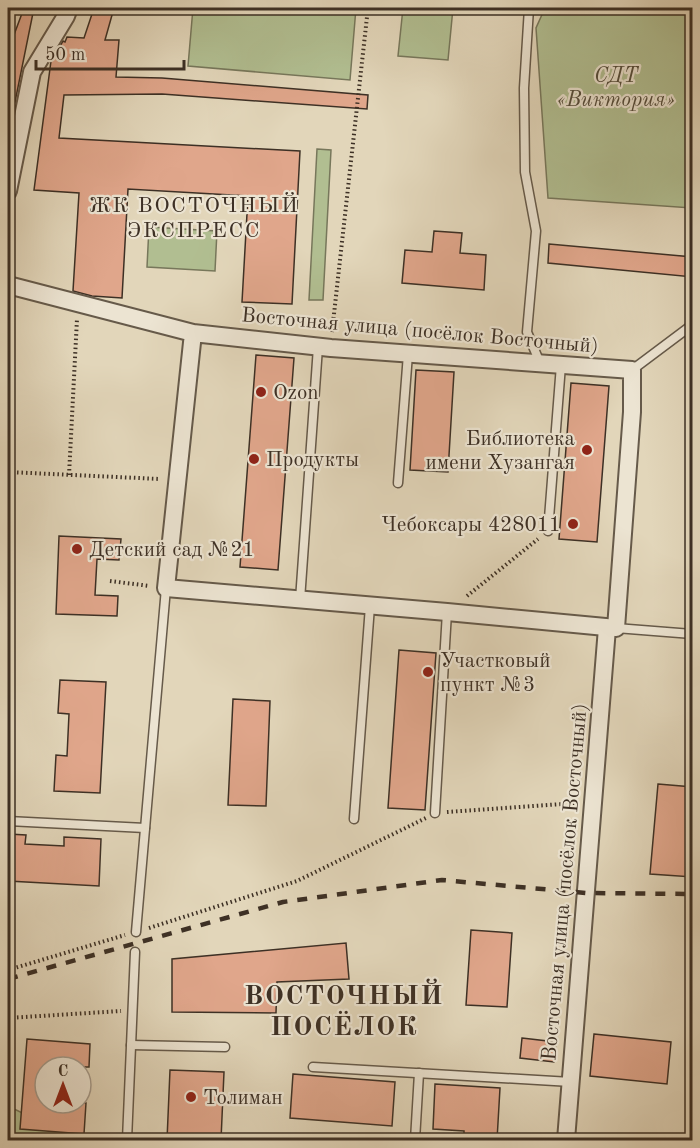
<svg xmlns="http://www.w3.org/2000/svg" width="700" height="1148" font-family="'Old Standard TT',serif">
<rect width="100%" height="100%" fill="#e2d6ba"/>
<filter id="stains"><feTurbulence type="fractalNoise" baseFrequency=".00333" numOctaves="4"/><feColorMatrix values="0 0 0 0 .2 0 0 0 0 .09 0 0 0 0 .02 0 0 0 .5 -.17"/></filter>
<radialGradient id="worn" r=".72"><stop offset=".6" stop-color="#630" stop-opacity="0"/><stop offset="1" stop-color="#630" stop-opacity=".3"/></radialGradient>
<g fill="#b1be91" stroke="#77775b" stroke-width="1.5">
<path d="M 193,8 L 356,8 L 350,80 L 188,66 Z"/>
<path d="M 403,8 L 453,8 L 448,60 L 398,56 Z"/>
<path d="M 545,8 L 692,8 L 692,208 L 548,198 L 536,28 Z"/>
<path d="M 317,149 L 331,150 L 323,300 L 309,300 Z"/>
<path d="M 149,227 L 217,231 L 215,271 L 147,267 Z"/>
<path d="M 8,1107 L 10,1107 L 79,1140 L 8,1140 Z"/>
</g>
<g fill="#e0a68b" stroke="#3d3025" stroke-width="1.5">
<path d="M 24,8 L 34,8 L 15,102 L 8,101 L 8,51 Z"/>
<path d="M 94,8 L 114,8 L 105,40 L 119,40 L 116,77 L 162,78 L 368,95 L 367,109 L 162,94 L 64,95 L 59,138 L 300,151 L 292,304 L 242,302 L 248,196 L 128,189 L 122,298 L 92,296 L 73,291 L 79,193 L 34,190 L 51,61 L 63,41 L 65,42 L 67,37 L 84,38 Z"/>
<path d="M 434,231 L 462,233 L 460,253 L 486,255 L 484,290 L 402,283 L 405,250 L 432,252 Z"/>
<path d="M 549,244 L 693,257 L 693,277 L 548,263 Z"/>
<path d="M 256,355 L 294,358 L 278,570 L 240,567 Z"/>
<path d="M 416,370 L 454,372 L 448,472 L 410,470 Z"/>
<path d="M 571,383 L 609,386 L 597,542 L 559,539 Z"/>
<path d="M 59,536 L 121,539 L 119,560 L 97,559 L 95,595 L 118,596 L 117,616 L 56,614 Z"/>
<path d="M 399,650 L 436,653 L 425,810 L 388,808 Z"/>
<path d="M 60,680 L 106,682 L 100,793 L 54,791 L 56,755 L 67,756 L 69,714 L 58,713 Z"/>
<path d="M 233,699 L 270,701 L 266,806 L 228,805 Z"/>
<path d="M 658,784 L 693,787 L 693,877 L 650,874 Z"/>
<path d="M 8,834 L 26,835 L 25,844 L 64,846 L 64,837 L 101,839 L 99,886 L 8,881 Z"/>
<path d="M 471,930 L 512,933 L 507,1007 L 466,1005 Z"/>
<path d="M 346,943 L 349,979 L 277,982 L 276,1013 L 172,1012 L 172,959 Z"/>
<path d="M 594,1034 L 671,1042 L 667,1084 L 590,1076 Z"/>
<path d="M 522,1038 L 556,1042 L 554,1062 L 520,1058 Z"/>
<path d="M 27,1039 L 90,1044 L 89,1067 L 45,1067 L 45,1103 L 86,1103 L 84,1134 L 20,1129 Z"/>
<path d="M 170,1070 L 224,1072 L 221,1140 L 167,1140 Z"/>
<path d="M 293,1074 L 395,1082 L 392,1126 L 290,1118 Z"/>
<path d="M 435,1084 L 500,1088 L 497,1140 L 464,1140 L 464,1131 L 433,1129 Z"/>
</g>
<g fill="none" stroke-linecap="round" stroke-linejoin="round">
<g stroke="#665a4a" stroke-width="11">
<g id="service">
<path d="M 529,8 L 524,88 L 525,172 L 536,231 L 527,332 L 540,363"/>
<path d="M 632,370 L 692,325"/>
<path d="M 398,483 L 408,354"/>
<path d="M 548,531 L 561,365"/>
<path d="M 300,600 L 318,347"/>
<path d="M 616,628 L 692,634"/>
<path d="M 435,813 L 447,612"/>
<path d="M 354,819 L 370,606"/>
<path d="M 8,821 L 145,828"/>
<path d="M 136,932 L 166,588"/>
<path d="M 131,1045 L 225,1047"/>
<path d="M 313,1067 L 571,1082"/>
<path d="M 127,1140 L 135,952"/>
<path d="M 415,1140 L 419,1073"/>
</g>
</g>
<g stroke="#665a4a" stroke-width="20">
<g id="minor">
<path d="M 8,191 L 32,72 L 66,16 L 69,8"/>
<path d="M 8,285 L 193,333 L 331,348 L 632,370 L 632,412 L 616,628 L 447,612 L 166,588 L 193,333"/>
<path d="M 566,1140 L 607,628"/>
</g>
</g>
<g stroke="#3d3025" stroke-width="4" stroke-dasharray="1.5 3" stroke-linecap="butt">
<path d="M 332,332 L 368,8"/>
<path d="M 8,472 L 160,479"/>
<path d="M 69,475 L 77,319"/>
<path d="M 110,581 L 150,586"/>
<path d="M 467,596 L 538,539"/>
<path d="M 447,812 L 577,803"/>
<path d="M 149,928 L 297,881 L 426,818"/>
<path d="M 8,970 L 125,935"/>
<path d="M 8,1018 L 121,1011"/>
</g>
<use href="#service" stroke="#ece4d2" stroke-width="8"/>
<use href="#minor" stroke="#ece4d2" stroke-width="16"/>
<path stroke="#3d3025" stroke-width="4.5" stroke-dasharray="10 10" stroke-linecap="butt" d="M 8,979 L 283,902 L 442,880 L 586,893 L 692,894"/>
</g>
<g fill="#8f2418" stroke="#ece4d2" stroke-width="2">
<circle cx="261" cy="392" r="6"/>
<circle cx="587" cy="450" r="6"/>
<circle cx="254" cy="459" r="6"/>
<circle cx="573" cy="524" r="6"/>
<circle cx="77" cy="549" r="6"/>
<circle cx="428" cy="672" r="6"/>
<circle cx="191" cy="1097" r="6"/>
</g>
<g text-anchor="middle" stroke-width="4.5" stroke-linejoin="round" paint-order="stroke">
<g font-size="21" font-style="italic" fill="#544c3b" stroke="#ece4d2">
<text x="616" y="82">СДТ<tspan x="616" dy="24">«Виктория»</tspan></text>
</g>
<g font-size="21" fill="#3d3025" stroke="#ece4d2">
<text transform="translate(420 330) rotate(5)" y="7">Восточная улица (посёлок Восточный)</text>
<text transform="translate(564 882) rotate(-85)" y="7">Восточная улица (посёлок Восточный)</text>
</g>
<g font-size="21" fill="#3d3025" stroke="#ece4d2" text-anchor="start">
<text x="273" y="399">Ozon</text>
<text x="575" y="445" text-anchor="end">Библиотека<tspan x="575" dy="24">имени Хузангая</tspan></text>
<text x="266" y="466">Продукты</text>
<text x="561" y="531" text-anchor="end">Чебоксары 428011</text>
<text x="89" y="556">Детский сад №21</text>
<text x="440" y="667">Участковый<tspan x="440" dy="24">пункт №3</tspan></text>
<text x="203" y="1104">Толиман</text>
</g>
<g font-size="22" letter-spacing="1.5" fill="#3d3025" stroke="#ece4d2">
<text x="194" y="212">ЖК ВОСТОЧНЫЙ<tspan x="194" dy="25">ЭКСПРЕСС</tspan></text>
</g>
<g font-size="27" font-weight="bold" letter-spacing="1.5" fill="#3d3025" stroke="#ece4d2">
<text x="344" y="1004">ВОСТОЧНЫЙ<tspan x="344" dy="31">ПОСЁЛОК</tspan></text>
</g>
</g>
<rect width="700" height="1148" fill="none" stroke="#e2d6ba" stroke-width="30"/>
<rect x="9" y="9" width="682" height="1130" fill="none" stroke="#3d3025" stroke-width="3"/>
<rect x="15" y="15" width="670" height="1118" fill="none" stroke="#3d3025" stroke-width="1.5"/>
<g transform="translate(63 1085)"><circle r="28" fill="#ece4d2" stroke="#a69c8d" stroke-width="1.5"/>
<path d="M0-4.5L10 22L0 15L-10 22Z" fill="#8f2418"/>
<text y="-9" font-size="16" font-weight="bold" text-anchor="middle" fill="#3d3025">С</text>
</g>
<path d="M36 60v9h148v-9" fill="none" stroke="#3d3025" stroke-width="3"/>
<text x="45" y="60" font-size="18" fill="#3d3025" stroke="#ece4d2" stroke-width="4.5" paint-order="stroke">50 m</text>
<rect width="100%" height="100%" filter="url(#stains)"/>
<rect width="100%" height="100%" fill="url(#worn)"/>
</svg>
